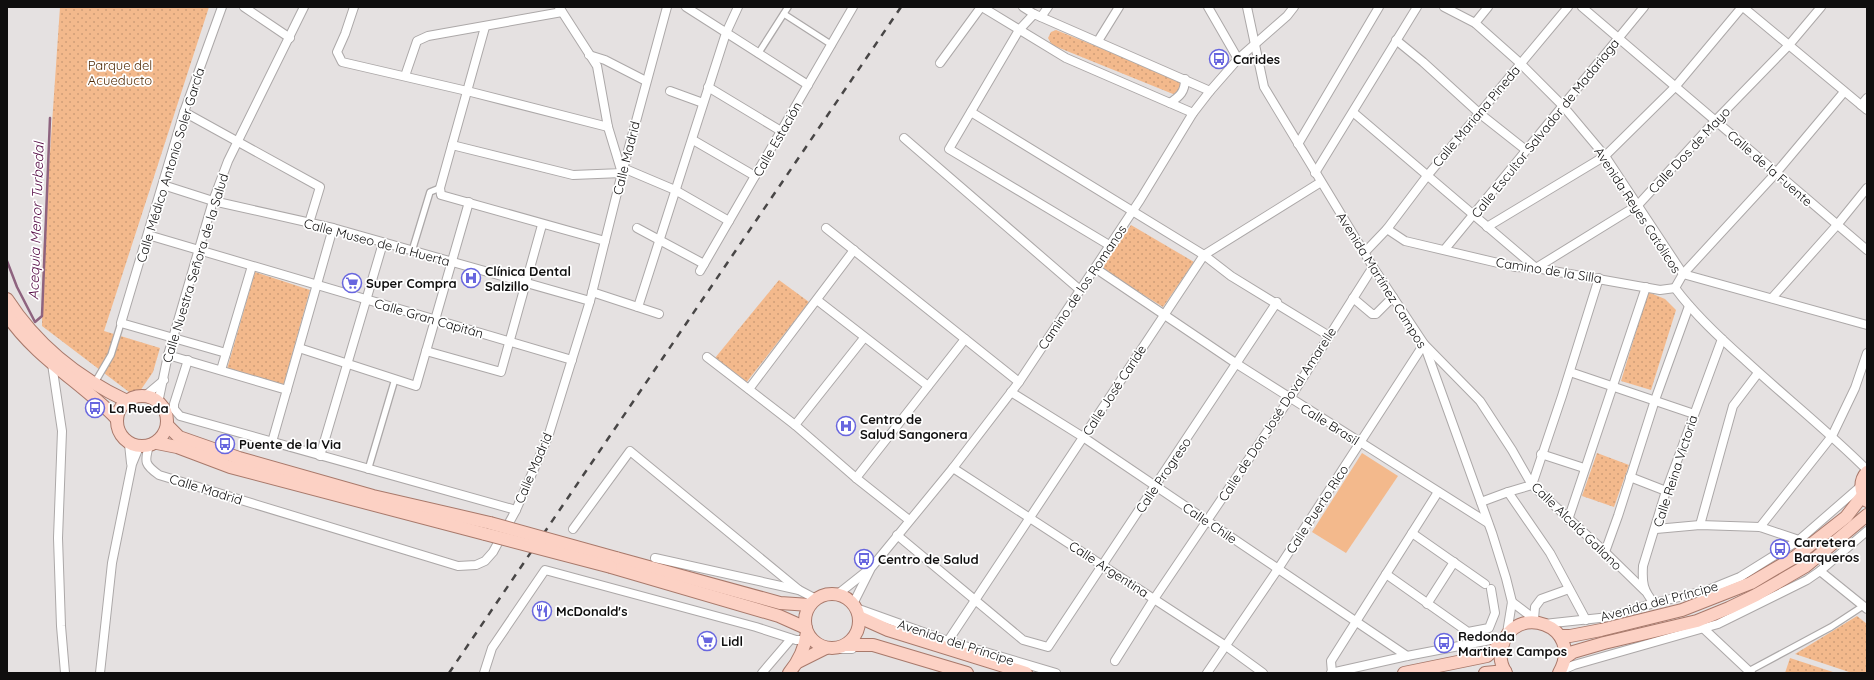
<svg xmlns="http://www.w3.org/2000/svg" width="1874" height="680" font-family="Quicksand,sans-serif">
<defs>
<pattern id="grass-dots" width="8" height="8" patternUnits="userSpaceOnUse"><rect width="8" height="8" fill="#f3b98c"/><path d="M2 2h.1M6 6h.1" fill="none" stroke="#cf9e78" stroke-width="1.8" stroke-linecap="round"/></pattern>
</defs>
<rect width="100%" height="100%" fill="#e5e1e1"/>
<g fill="url(#grass-dots)">
<path d="M 60,7 L 209,7 L 104,331 L 160,348 L 153,372 L 140,391 L 129,392 L 42,326 L 43,255 Z"/>
<path d="M 1056,30 L 1177,79 L 1182,84 L 1178,92 L 1173,94 L 1052,45 L 1048,38 L 1051,32 Z"/>
<path d="M 1131,225 L 1194,262 L 1163,307 L 1102,269 Z"/>
<path d="M 255,272 L 310,290 L 283,387 L 227,369 Z"/>
<path d="M 779,280 L 809,302 L 746,383 L 715,358 Z"/>
<path d="M 1648,292 L 1665,299 L 1676,310 L 1651,390 L 1621,381 Z"/>
<path d="M 1597,453 L 1629,465 L 1614,507 L 1582,496 Z"/>
<path d="M 1857,616 L 1867,624 L 1867,673 L 1852,673 L 1795,654 Z"/>
<path d="M 1790,658 L 1836,673 L 1785,673 Z"/>
</g>
<path fill="#f3b98c" d="M 1362,453 L 1398,476 L 1346,553 L 1312,532 Z"/>
<g fill="none" stroke-linecap="round" stroke-linejoin="round">
<path stroke="#8e637f" stroke-width="2.5" d="M 7,261 L 17,287 L 35,322 L 42,316 L 50,118"/>
<g stroke="#aca8a8" stroke-width="8">
<g id="pedestrian">
<path d="M 784,14 L 832,45"/>
<path d="M 758,54 L 788,7"/>
<path d="M 412,251 L 430,192 L 440,188"/>
<path d="M 94,384 L 111,355 L 121,323"/>
<path d="M 368,470 L 395,379"/>
<path d="M 1749,671 L 1831,627 L 1863,606"/>
</g>
</g>
<g stroke="#aca8a8" stroke-width="10">
<g id="minor">
<path d="M 222,7 L 184,112 L 121,323 L 226,353"/>
<path d="M 244,7 L 290,38"/>
<path d="M 354,7 L 345,34 L 337,52 L 342,62 L 467,91 L 608,127"/>
<path d="M 686,7 L 808,85"/>
<path d="M 982,7 L 1066,58 L 1193,113"/>
<path d="M 1023,7 L 1034,14"/>
<path d="M 1208,7 L 1238,59"/>
<path d="M 1247,7 L 1264,87 L 1373,267 L 1424,344 L 1492,533 L 1506,578 L 1512,602 L 1507,633"/>
<path d="M 1444,7 L 1475,23 L 1520,63 L 1563,106 L 1605,156 L 1683,274 L 1675,288 C 1695,315 1720,338 1745,360 C 1785,397 1828,431 1867,470"/>
<path d="M 1582,7 L 1867,250"/>
<path d="M 1743,7 L 1867,110"/>
<path d="M 1041,17 L 1048,7"/>
<path d="M 1475,23 L 1488,7"/>
<path d="M 485,27 L 440,188 L 441,195 L 605,241"/>
<path d="M 1396,40 L 1423,62 L 1479,113 L 1526,150"/>
<path d="M 1098,41 L 1119,7"/>
<path d="M 589,55 L 605,60 L 646,81"/>
<path d="M 940,63 L 981,7"/>
<path d="M 405,76 L 417,41 L 428,36 L 562,12"/>
<path d="M 708,87 L 781,131"/>
<path d="M 670,91 L 703,103"/>
<path d="M 1844,92 L 1776,173 L 1683,274 L 1867,325"/>
<path d="M 1170,103 C 1180,96 1185,92 1185,79"/>
<path d="M 1861,105 L 1867,98"/>
<path d="M 184,112 L 320,187 L 309,223"/>
<path d="M 971,112 L 1204,255 L 1231,276 L 1329,336"/>
<path d="M 1354,113 L 1536,268 L 1638,205 L 1715,121 L 1789,45 L 1821,7"/>
<path d="M 904,138 L 1080,290"/>
<path d="M 693,140 L 755,176"/>
<path d="M 1298,144 L 1379,7"/>
<path d="M 452,145 L 573,175 L 622,173 L 608,127 L 597,66 L 559,7"/>
<path d="M 623,168 L 675,190 L 729,221"/>
<path d="M 1315,173 L 1417,7"/>
<path d="M 163,185 L 213,201 L 333,228 L 590,301"/>
<path d="M 1487,227 L 1605,156 L 1675,87 L 1742,7"/>
<path d="M 637,228 L 704,264"/>
<path d="M 826,228 L 1019,382"/>
<path d="M 1387,229 L 1427,176 L 1568,7"/>
<path d="M 148,235 L 572,360"/>
<path d="M 1109,245 L 949,149 L 1019,30 L 1034,14 L 1210,91"/>
<path d="M 1445,249 L 1644,7"/>
<path d="M 1365,252 L 1387,229 L 1405,241 L 1515,267 L 1536,268 L 1660,290 L 1675,288"/>
<path d="M 1095,268 L 1237,364 L 1488,523"/>
<path d="M 700,271 L 853,7"/>
<path d="M 592,292 L 659,314"/>
<path d="M 1353,298 L 1372,314 L 1376,314 L 1393,297"/>
<path d="M 1772,298 L 1837,225 L 1867,188"/>
<path d="M 817,300 L 928,386"/>
<path d="M 638,307 L 726,33 L 738,7"/>
<path d="M 299,348 L 416,386 L 469,202"/>
<path d="M 426,351 L 501,372 L 542,225"/>
<path d="M 168,355 L 287,390"/>
<path d="M 707,357 L 795,425 L 856,478 L 909,520"/>
<path d="M 188,360 L 174,404 L 174,409 L 180,416 L 516,510"/>
<path d="M 52,364 L 62,431 L 58,538 L 61,626 L 65,673"/>
<path d="M 221,370 L 252,266"/>
<path d="M 1570,372 L 1694,414"/>
<path d="M 749,389 L 854,250"/>
<path d="M 1011,392 L 1083,437 L 1407,656"/>
<path d="M 145,396 L 164,380"/>
<path d="M 158,403 L 168,355 L 213,201 L 228,161 L 304,7"/>
<path d="M 795,425 L 864,338"/>
<path d="M 272,442 L 333,228"/>
<path d="M 129,444 L 131,463"/>
<path d="M 149,446 C 144,462 145,465 159,475 L 458,566 L 476,565 L 485,561 L 493,552 L 516,510 L 548,437 L 590,301 L 622,173 L 667,7"/>
<path d="M 1541,454 L 1584,468"/>
<path d="M 320,456 L 383,243"/>
<path d="M 953,468 L 1226,646 L 1263,673"/>
<path d="M 1630,477 L 1666,491"/>
<path d="M 856,478 L 965,339"/>
<path d="M 1508,492 L 1532,485 L 1562,396 L 1599,278"/>
<path d="M 1481,502 L 1508,492 L 1550,553 L 1586,620"/>
<path d="M 1568,520 L 1646,287"/>
<path d="M 1700,525 L 1733,406 L 1758,373"/>
<path d="M 1760,527 L 1832,436 L 1855,388 L 1867,353"/>
<path d="M 573,529 L 630,451 L 799,590"/>
<path d="M 1656,529 L 1700,525 L 1760,527 L 1799,540"/>
<path d="M 1412,533 L 1485,584"/>
<path d="M 897,535 L 1023,640 L 1048,647 L 1277,302"/>
<path d="M 1605,552 L 1618,516 L 1655,400 L 1689,306"/>
<path d="M 655,558 L 799,590 L 816,599"/>
<path d="M 1820,571 L 1867,609"/>
<path d="M 1386,574 L 1468,632 L 1489,628 L 1495,613 L 1491,589"/>
<path d="M 838,594 L 867,571"/>
<path d="M 1512,602 L 1537,621"/>
<path d="M 1654,603 C 1643,590 1642,583 1643,566 L 1666,491 L 1722,339"/>
<path d="M 853,604 L 871,568 L 953,468 L 1019,382 L 1140,200 L 1193,113 L 1210,91 L 1238,59 L 1287,16 L 1294,7"/>
<path d="M 1427,604 L 1454,562"/>
<path d="M 856,608 L 948,641 L 1056,673"/>
<path d="M 1534,619 L 1535,607 L 1541,599 L 1569,589"/>
<path d="M 1544,624 L 1609,617 L 1654,603 L 1708,590 L 1740,577 L 1799,540 L 1861,486"/>
<path d="M 1703,628 L 1751,673"/>
<path d="M 948,641 L 1204,255 L 1321,182"/>
<path d="M 835,649 L 852,649"/>
<path d="M 1115,661 L 1154,599 L 1290,398 L 1373,267"/>
<path d="M 1560,671 L 1574,665 L 1718,624 L 1807,580 L 1820,571 L 1867,531"/>
<path d="M 100,673 L 112,563 L 132,464 L 139,447"/>
<path d="M 484,673 L 492,648 L 545,570 L 756,627 L 796,640 L 806,640"/>
<path d="M 762,673 L 791,639"/>
<path d="M 1207,673 L 1278,569 L 1424,344 L 1480,401 L 1512,450 L 1532,485 L 1605,552 L 1645,591"/>
<path d="M 1331,673 L 1407,656 L 1506,637"/>
<path d="M 1332,673 L 1331,661 L 1438,492"/>
</g>
</g>
<g stroke="#a8796b" stroke-width="14">
<g id="primary">
<path d="M 7,299 C 36,344 78,378 127,401"/>
<path d="M 7,315 C 36,358 81,382 116,418"/>
<circle cx="142" cy="421" r="25"/>
<path d="M 167,425 L 179,437 L 239,458 L 373,496 L 490,523"/>
<path d="M 157,443 L 177,447 L 230,467 L 485,534"/>
<path d="M 1867,501 C 1860,492 1859,481 1867,472"/>
<path d="M 616,558 L 780,603 L 810,605"/>
<path d="M 611,567 L 779,616 L 806,628"/>
<circle cx="832" cy="621" r="27"/>
<path d="M 859,617 L 888,630 L 1026,673"/>
<path d="M 1560,636 L 1570,636 L 1601,630 L 1682,610 L 1751,583 L 1795,557 L 1846,517 L 1863,495"/>
<path d="M 846,645 L 873,645 L 967,673"/>
<path d="M 1566,657 L 1573,652 L 1604,643 L 1697,621 L 1729,608 L 1756,595 L 1806,566 L 1867,515"/>
<path d="M 798,662 L 826,648"/>
<path d="M 789,673 C 799,661 805,648 807,632"/>
<path d="M 1404,673 L 1487,656 L 1502,643"/>
<path d="M 1485,673 L 1505,671"/>
<path d="M 1506,673 C 1501,665 1499,656 1502,647 C 1513,601 1586,625 1559,673"/>
</g>
</g>
<use href="#pedestrian" stroke="#fff" stroke-width="5.5"/>
<use href="#minor" stroke="#fff" stroke-width="8"/>
<use href="#primary" stroke="#fcd1c4" stroke-width="12"/>
<path stroke="#484646" stroke-width="2.5" stroke-dasharray="7 7" stroke-linecap="butt" d="M 449,673 L 901,7"/>
<g stroke="#a8796b" stroke-width="14" stroke-linecap="butt">
<g id="primary-bridge">
<path d="M 490,523 L 616,558"/>
<path d="M 485,534 L 611,567"/>
</g>
</g>
<use href="#primary-bridge" stroke="#fcd1c4" stroke-width="12"/>
</g>
<defs>
<g id="bus-ring" transform="scale(1)"><circle r="9.5" fill="#fff" stroke="#6866df" stroke-width="1.5"/><path d="M-5-6H5V4H4V6H2V4H-2V6H-4V4H-5ZM-3.5-4V0h7V-4ZM-3.5 1.2v1.5H-2V1.2ZM2 1.2v1.5H3.5V1.2Z" fill="#6866df"/></g>
<g id="hospital-ring" transform="scale(1)"><circle r="9.5" fill="#fff" stroke="#6866df" stroke-width="1.5"/><path d="M-5-5h3v3.5h4V-5h3V5h-3V1.5h-4V5h-3Z" fill="#6866df"/></g>
<g id="supermarket-ring" transform="scale(1)"><circle r="9.5" fill="#fff" stroke="#6866df" stroke-width="1.5"/><path d="M-6-5.5h2.5l.6 2H6L4.5 2H-2.5L-4.4-4H-6ZM-1.5 3.2a1.3 1.3 0 1 0 .1 0ZM3 3.2a1.3 1.3 0 1 0 .1 0Z" fill="#6866df"/></g>
<g id="restaurant-ring" transform="scale(1)"><circle r="9.5" fill="#fff" stroke="#6866df" stroke-width="1.5"/><path d="M-5-6h1v4h1v-4h1v4h1v-4h1v5L-1.5 .5V6h-2V.5L-5-1ZM5-6V6H3V1.5H1.5Q1.5-4 5-6Z" fill="#6866df"/></g>
</defs>
<g fill-rule="evenodd">
<use href="#bus-ring" x="1219" y="59"/>
<use href="#hospital-ring" x="471" y="278"/>
<use href="#supermarket-ring" x="352" y="283"/>
<use href="#bus-ring" x="95" y="408"/>
<use href="#hospital-ring" x="846" y="426"/>
<use href="#bus-ring" x="225" y="444"/>
<use href="#bus-ring" x="1780" y="549"/>
<use href="#bus-ring" x="864" y="559"/>
<use href="#restaurant-ring" x="542" y="611"/>
<use href="#supermarket-ring" x="707" y="641"/>
<use href="#bus-ring" x="1444" y="643"/>
</g>
<g text-anchor="middle" stroke-width="3.5" stroke-linejoin="round" paint-order="stroke">
<g font-size="13" font-weight="bold" fill="#0f0e0e" stroke="#fff" text-anchor="start">
<text x="1233" y="64">Carides</text>
<text x="485" y="276">Clínica Dental<tspan x="485" dy="15">Salzillo</tspan></text>
<text x="366" y="288">Super Compra</text>
<text x="109" y="413">La Rueda</text>
<text x="860" y="424">Centro de<tspan x="860" dy="15">Salud Sangonera</tspan></text>
<text x="239" y="449">Puente de la Via</text>
<text x="1794" y="547">Carretera<tspan x="1794" dy="15">Barqueros</tspan></text>
<text x="878" y="564">Centro de Salud</text>
<text x="556" y="616">McDonald's</text>
<text x="1458" y="641">Redonda<tspan x="1458" dy="15">Martinez Campos</tspan></text>
<text x="721" y="646">Lidl</text>
</g>
<g font-size="13" fill="#4f2904" stroke="#fff">
<text x="120" y="70">Parque del<tspan x="120" dy="15">Acueducto</tspan></text>
</g>
<g font-size="13" fill="#0f0e0e" stroke="#fff">
<text transform="translate(1476 116) rotate(-50)" y="5">Calle Mariana Pineda</text>
<text transform="translate(1545 128) rotate(-51)" y="5">Calle Escultor Salvador de Madariaga</text>
<text transform="translate(777 139) rotate(-60)" y="5">Calle Estación</text>
<text transform="translate(1689 150) rotate(-47)" y="5">Calle Dos de Mayo</text>
<text transform="translate(626 158) rotate(-76)" y="5">Calle Madrid</text>
<text transform="translate(170 165) rotate(-73)" y="5">Calle Médico Antonio Soler García</text>
<text transform="translate(1770 168) rotate(41)" y="5">Calle de la Fuente</text>
<text transform="translate(1638 210) rotate(57)" y="5">Avenida Reyes Católicos</text>
<text transform="translate(377 242) rotate(15)" y="5">Calle Museo de la Huerta</text>
<text transform="translate(195 268) rotate(-73)" y="5">Calle Nuestra Señora de la Salud</text>
<text transform="translate(1549 270) rotate(9)" y="5">Camino de la Silla</text>
<text transform="translate(1382 280) rotate(58)" y="5">Avenida Martínez Campos</text>
<text transform="translate(1082 287) rotate(-56)" y="5">Camino de los Romanos</text>
<text transform="translate(429 318) rotate(16)" y="5">Calle Gran Capitán</text>
<text transform="translate(1114 390) rotate(-57)" y="5">Calle José Caride</text>
<text transform="translate(1277 414) rotate(-57)" y="5">Calle de Don José Doval Amarelle</text>
<text transform="translate(1330 424) rotate(32)" y="5">Calle Brasil</text>
<text transform="translate(533 468) rotate(-67)" y="5">Calle Madrid</text>
<text transform="translate(1675 471) rotate(-72)" y="5">Calle Reina Victoria</text>
<text transform="translate(1163 475) rotate(-56)" y="5">Calle Progreso</text>
<text transform="translate(206 489) rotate(17)" y="5">Calle Madrid</text>
<text transform="translate(1317 509) rotate(-57)" y="5">Calle Puerto Rico</text>
<text transform="translate(1210 523) rotate(34)" y="5">Calle Chile</text>
<text transform="translate(1577 526) rotate(44)" y="5">Calle Alcalá Galiano</text>
<text transform="translate(1109 569) rotate(33)" y="5">Calle Argentina</text>
<text transform="translate(1659 601) rotate(-15)" y="5">Avenida del Príncipe</text>
<text transform="translate(956 642) rotate(18)" y="5">Avenida del Príncipe</text>
</g>
<g font-size="14" font-style="italic" fill="#4e023e" stroke="#fff">
<text transform="translate(36 221) rotate(-88)" y="5">Acequia Menor Turbedal</text>
</g>
</g>
<rect width="1874" height="680" fill="none" stroke="#0f0e0e" stroke-width="16"/>
</svg>
